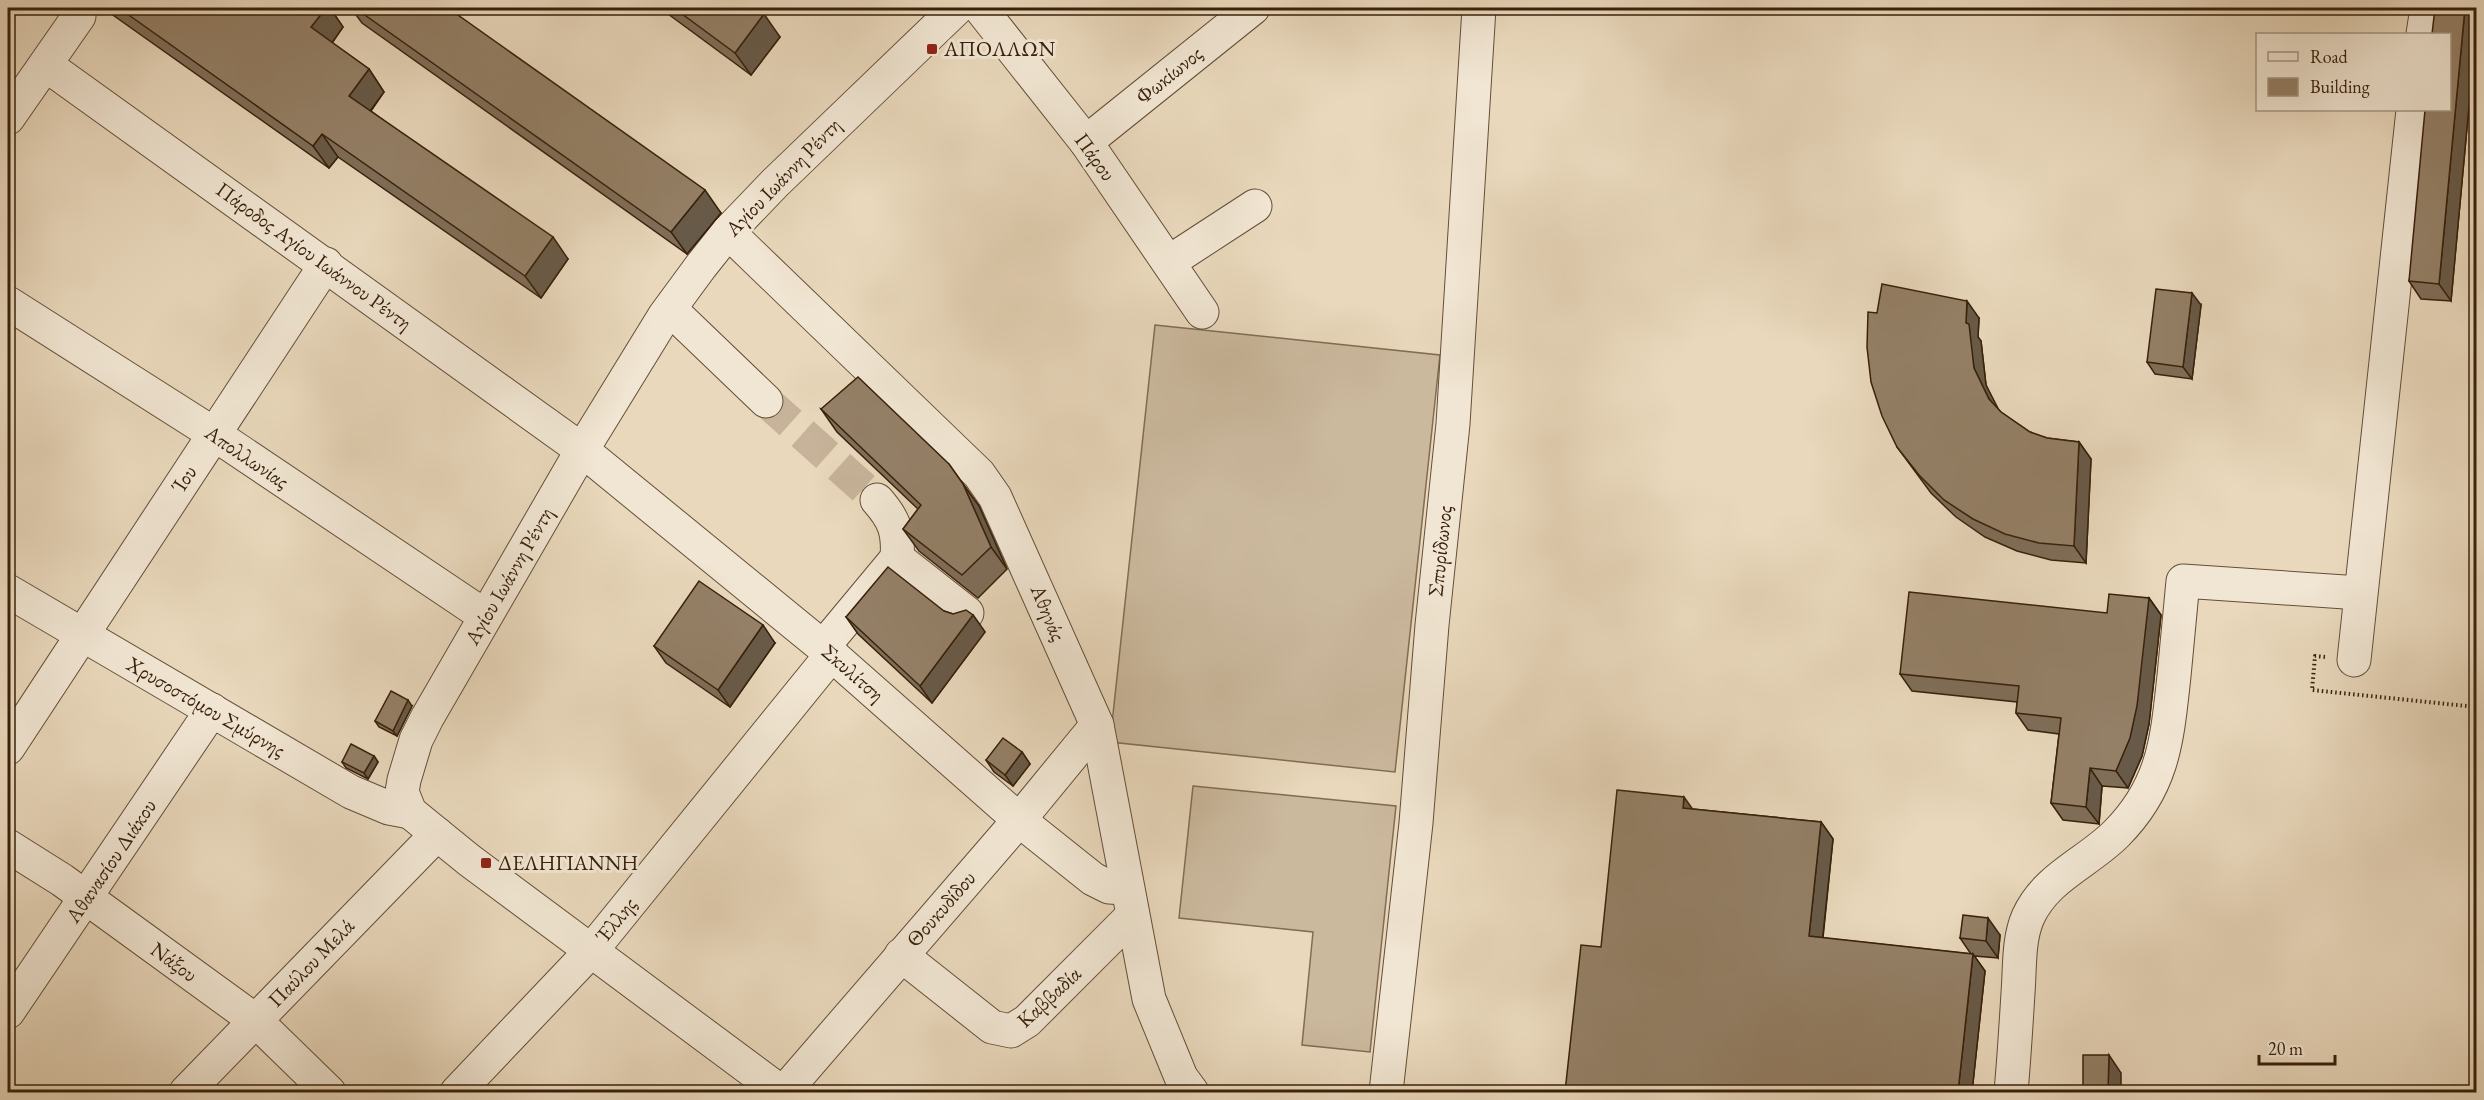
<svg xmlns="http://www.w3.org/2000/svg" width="2484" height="1100" font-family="'EB Garamond',serif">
<rect width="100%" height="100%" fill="#e9d8bc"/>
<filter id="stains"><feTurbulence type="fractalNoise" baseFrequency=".00333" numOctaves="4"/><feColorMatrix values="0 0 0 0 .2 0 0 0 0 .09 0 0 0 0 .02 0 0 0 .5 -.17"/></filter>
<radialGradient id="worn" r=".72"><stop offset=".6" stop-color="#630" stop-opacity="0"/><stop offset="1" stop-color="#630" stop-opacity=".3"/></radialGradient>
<g fill="#cbb99e" stroke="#826c54" stroke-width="1.5">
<path d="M 1155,325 L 1440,355 L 1395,772 L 1110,742 Z"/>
<path d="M 1193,786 L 1396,806 L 1370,1052 L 1302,1045 L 1313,932 L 1179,918 Z"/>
</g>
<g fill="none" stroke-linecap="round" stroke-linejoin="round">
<path stroke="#c6b399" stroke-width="33" stroke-dasharray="33 16" stroke-linecap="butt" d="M 766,401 L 877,500"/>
<g stroke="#644e37" stroke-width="35">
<g id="minor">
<path d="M 980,8 L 1086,142 L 1202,312"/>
<path d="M 2423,34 L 2427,8"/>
<path d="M 46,65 L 582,450 L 823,647 L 1019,820 L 1093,879 L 1109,887 L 1126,888"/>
<path d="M 8,118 L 79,16"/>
<path d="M 1086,142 L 1253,8"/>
<path d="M 728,232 L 979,474 L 995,497 L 1097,725 L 1149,999 L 1181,1077 L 1192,1092"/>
<path d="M 1169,262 L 1255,206"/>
<path d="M 8,303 L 214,434 L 485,616"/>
<path d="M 670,309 L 766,401"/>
<path d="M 877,500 C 894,519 899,532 897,558"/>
<path d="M 8,591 L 351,792 L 389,808 L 410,812"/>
<path d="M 823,647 L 897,558 L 967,613"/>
<path d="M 2354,660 L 2413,110"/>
<path d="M 8,748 L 326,264"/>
<path d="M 8,846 L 62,880 L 256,1021 L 329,1092"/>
<path d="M 901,955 L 992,1027 L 1011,1031 L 1027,1021 L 1132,916"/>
<path d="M 8,1012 L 212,710"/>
<path d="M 186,1092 L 437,834"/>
<path d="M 457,1092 L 591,951 L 832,654"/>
<path d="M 781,1092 L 469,860 L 410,812 L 402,792 L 404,780 L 416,740 L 427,718 L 582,450 L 665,315 L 701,266 L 728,232 L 775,183 L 957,8"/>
<path d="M 784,1092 L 1019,820 L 1097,725"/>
<path d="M 1386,1092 L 1416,823 L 1432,625 L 1453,424 L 1479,8"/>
<path d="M 2011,1092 C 2014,1059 2016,1026 2018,993 C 2020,968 2018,940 2028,917 C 2046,877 2087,863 2116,834 C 2164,786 2167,740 2174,676 C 2177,645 2180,613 2183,581 L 2360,593"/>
</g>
</g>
<path stroke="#38200b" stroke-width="4" stroke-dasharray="1.5 3" stroke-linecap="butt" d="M 2325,657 L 2315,656 L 2312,690 L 2476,707"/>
<use href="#minor" stroke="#f1e6d3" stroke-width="33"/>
</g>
<g fill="#7f6e59" stroke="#38200b" stroke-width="1.5">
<path d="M 103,8 L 330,8 L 343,27 L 332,43 L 369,69 L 384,92 L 371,111 L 568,259 L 541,298 L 338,157 L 329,168 Z"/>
<path d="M 351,8 L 448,8 L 721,213 L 687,254 L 362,23 Z"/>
<path d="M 660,8 L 755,8 L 780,37 L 751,75 Z"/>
<path d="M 2476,8 L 2476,30 L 2451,301 L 2421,299 L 2409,281 Z"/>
<path d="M 2201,305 L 2192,379 L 2155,374 L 2147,362 Z"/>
<path d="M 1877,313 L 1979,318 L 1978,337 L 1981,341 L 1986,385 L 1997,408 L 2001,412 L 2030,432 L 2047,438 L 2079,442 L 2091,459 L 2086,563 L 2051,560 L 2017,551 L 1985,537 L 1956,517 L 1931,493 L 1897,447 Z"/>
<path d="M 821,409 L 949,464 L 979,506 L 1007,569 L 978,598 L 919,551 L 903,529 L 918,509 L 837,432 Z"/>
<path d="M 2149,598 L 2161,615 L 2149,724 L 2142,756 L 2128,788 L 2102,786 L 2099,824 L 2063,820 L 2051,803 L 2059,734 L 2028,730 L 2016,713 L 2017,702 L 1912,691 L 1900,674 L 2107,613 Z"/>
<path d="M 944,611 L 953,614 L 973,615 L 985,632 L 932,703 L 858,634 L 846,617 Z"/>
<path d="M 775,643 L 730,707 L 666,663 L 654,646 Z"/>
<path d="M 412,706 L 397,736 L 379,727 L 375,721 Z"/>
<path d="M 1022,752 L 1030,764 L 1013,786 L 994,772 L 986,760 Z"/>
<path d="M 374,756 L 378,762 L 368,779 L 346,768 L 342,762 Z"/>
<path d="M 1692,809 L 1821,822 L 1833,839 L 1823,938 L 1971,954 L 1960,938 L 2000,935 L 1998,958 L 1974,956 L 1985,971 L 1972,1092 L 1565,1092 L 1601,947 Z"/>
</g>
<g fill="#685a48" stroke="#38200b" stroke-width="1.5">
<path d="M 326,8 L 330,8 L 343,27 L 327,50 L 311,27 Z"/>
<path d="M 2465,8 L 2476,8 L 2476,30 L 2451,301 L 2439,284 Z"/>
<path d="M 764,14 L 780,37 L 751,75 L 735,53 Z"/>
<path d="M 369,69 L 384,92 L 365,118 L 349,96 Z"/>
<path d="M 322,134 L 338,157 L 329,168 L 313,146 Z"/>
<path d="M 705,190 L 721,213 L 687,254 L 671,232 Z"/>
<path d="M 553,237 L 568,259 L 541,298 L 525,276 Z"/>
<path d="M 2192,293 L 2201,305 L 2192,379 L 2183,367 Z"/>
<path d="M 1967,301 L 1979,318 L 1978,337 L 1981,341 L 1986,385 L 2002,416 L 1989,399 L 1974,368 L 1966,323 Z"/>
<path d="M 2079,442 L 2091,459 L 2086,563 L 2074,546 Z"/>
<path d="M 963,484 L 979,506 L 1007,569 L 991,547 Z"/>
<path d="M 2149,598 L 2161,615 L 2149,724 L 2142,756 L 2128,788 L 2116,771 Z"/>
<path d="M 973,615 L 985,632 L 932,703 L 920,686 Z"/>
<path d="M 763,625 L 775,643 L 730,707 L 718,690 Z"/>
<path d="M 408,700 L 412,706 L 397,736 L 393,731 Z"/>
<path d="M 1022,752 L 1030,764 L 1013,786 L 1005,775 Z"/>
<path d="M 374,756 L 378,762 L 368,779 L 364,773 Z"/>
<path d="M 2090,768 L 2102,786 L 2099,824 L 2086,807 Z"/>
<path d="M 1684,797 L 1696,814 L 1683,808 Z"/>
<path d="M 1821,822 L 1833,839 L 1821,953 L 1809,936 Z"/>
<path d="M 1988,918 L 2000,935 L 1998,958 L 1986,941 Z"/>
<path d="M 1973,954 L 1985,971 L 1972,1092 L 1958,1092 Z"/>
<path d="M 2109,1055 L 2121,1073 L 2121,1092 L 2108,1092 Z"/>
</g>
<g fill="#948067" stroke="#38200b" stroke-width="1.5">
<path d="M 119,8 L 326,8 L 311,27 L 369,69 L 349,96 L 553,237 L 525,276 L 322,134 L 313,146 Z"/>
<path d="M 355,8 L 448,8 L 705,190 L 671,232 Z"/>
<path d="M 674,8 L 755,8 L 764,14 L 735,53 Z"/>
<path d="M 2435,8 L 2465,8 L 2439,284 L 2409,281 L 2425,110 L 2450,110 L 2450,34 L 2432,34 Z"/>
<path d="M 1882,284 L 1967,301 L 1966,323 L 1969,324 L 1974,368 L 1989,399 L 2001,412 L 2030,432 L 2047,438 L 2079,442 L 2074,546 L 2039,543 L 2005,534 L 1973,519 L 1944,500 L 1919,475 L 1897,447 L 1882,416 L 1871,382 L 1867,347 L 1868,312 L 1877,313 Z"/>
<path d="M 2156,289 L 2192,293 L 2183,367 L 2147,362 Z"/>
<path d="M 858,377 L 949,464 L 963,484 L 991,547 L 962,575 L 903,529 L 921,505 L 821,409 Z"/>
<path d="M 888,567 L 944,611 L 953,614 L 966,610 L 973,615 L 920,686 L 846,617 Z"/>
<path d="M 699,581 L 763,625 L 718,690 L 654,646 Z"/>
<path d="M 1909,592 L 2107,613 L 2109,594 L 2149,598 L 2137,706 L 2130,738 L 2116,771 L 2090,768 L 2086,807 L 2051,803 L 2061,718 L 2016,713 L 2019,686 L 1900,674 Z"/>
<path d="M 391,691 L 408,700 L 393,731 L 375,721 Z"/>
<path d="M 1003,738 L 1022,752 L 1005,775 L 986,760 Z"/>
<path d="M 351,744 L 374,756 L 364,773 L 342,762 Z"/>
<path d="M 1617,790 L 1684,797 L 1683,808 L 1821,822 L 1809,936 L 1973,954 L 1958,1092 L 1565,1092 L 1581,945 L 1601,947 Z"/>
<path d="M 1963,915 L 1988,918 L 1986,941 L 1960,938 Z"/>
<path d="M 2083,1055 L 2109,1055 L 2108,1092 L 2083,1092 Z"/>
</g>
<g fill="#8f2418" stroke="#f1e6d3" stroke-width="2">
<rect x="926" y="43" width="12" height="12" rx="3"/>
<rect x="480" y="857" width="12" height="12" rx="3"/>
</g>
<g text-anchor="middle" stroke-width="6" stroke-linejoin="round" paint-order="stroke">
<g font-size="21" fill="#38200b" stroke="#f1e6d3" text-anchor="start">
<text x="944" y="56">ΑΠΟΛΛΩΝ</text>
<text x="498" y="870">ΔΕΛΗΓΙΑΝΝΗ</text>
</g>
<g font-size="21" fill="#38200b" stroke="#f1e6d3">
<text transform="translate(1169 75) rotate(-39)" y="7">Φωκίωνος</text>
<text transform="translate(1095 157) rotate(54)" y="7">Πάρου</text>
<text transform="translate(783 177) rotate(-46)" y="7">Αγίου Ιωάννη Ρέντη</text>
<text transform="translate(314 256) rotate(36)" y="7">Πάροδος Αγίου Ιωάννου Ρέντη</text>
<text transform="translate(247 457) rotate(34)" y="7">Απολλωνίας</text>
<text transform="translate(184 479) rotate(-57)" y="7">Ίου</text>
<text transform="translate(1440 551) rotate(-84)" y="7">Σπυρίδωνος</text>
<text transform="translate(509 576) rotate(-60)" y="7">Αγίου Ιωάννη Ρέντη</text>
<text transform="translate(1048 613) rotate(67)" y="7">Αθηνάς</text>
<text transform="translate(853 673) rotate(41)" y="7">Σκυλίτση</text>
<text transform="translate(206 707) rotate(30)" y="7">Χρυσοστόμου Σμύρνης</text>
<text transform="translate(111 861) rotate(-56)" y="7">Αθανασίου Διάκου</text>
<text transform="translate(941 909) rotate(-49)" y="7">Θουκυδίδου</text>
<text transform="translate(616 920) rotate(-51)" y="7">Έλλης</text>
<text transform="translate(174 962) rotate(36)" y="7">Νάξου</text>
<text transform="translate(311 963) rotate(-46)" y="7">Παύλου Μελά</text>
<text transform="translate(1049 997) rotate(-43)" y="7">Καββαδία</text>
</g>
</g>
<rect width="2484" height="1100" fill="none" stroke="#e9d8bc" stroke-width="30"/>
<rect x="9" y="9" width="2466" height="1082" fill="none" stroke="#38200b" stroke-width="3"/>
<rect x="15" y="15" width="2454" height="1070" fill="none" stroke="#38200b" stroke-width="1.5"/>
<rect x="2256" y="33" width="195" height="78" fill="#f1e6d3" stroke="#a79783" stroke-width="1.5"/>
<rect x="2268" y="52" width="30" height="9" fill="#f1e6d3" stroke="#a79783" stroke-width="1.5"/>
<text x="2310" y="63" font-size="18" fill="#38200b">Road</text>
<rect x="2268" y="78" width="30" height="18" fill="#948067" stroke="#a79783" stroke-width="1.5"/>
<text x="2310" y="93" font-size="18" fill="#38200b">Building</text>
<path d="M2259 1055v9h76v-9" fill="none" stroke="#38200b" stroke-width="3"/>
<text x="2268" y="1055" font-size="18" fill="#38200b" stroke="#f1e6d3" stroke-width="4.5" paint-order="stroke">20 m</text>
<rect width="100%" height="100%" filter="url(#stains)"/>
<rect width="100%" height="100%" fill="url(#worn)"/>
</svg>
